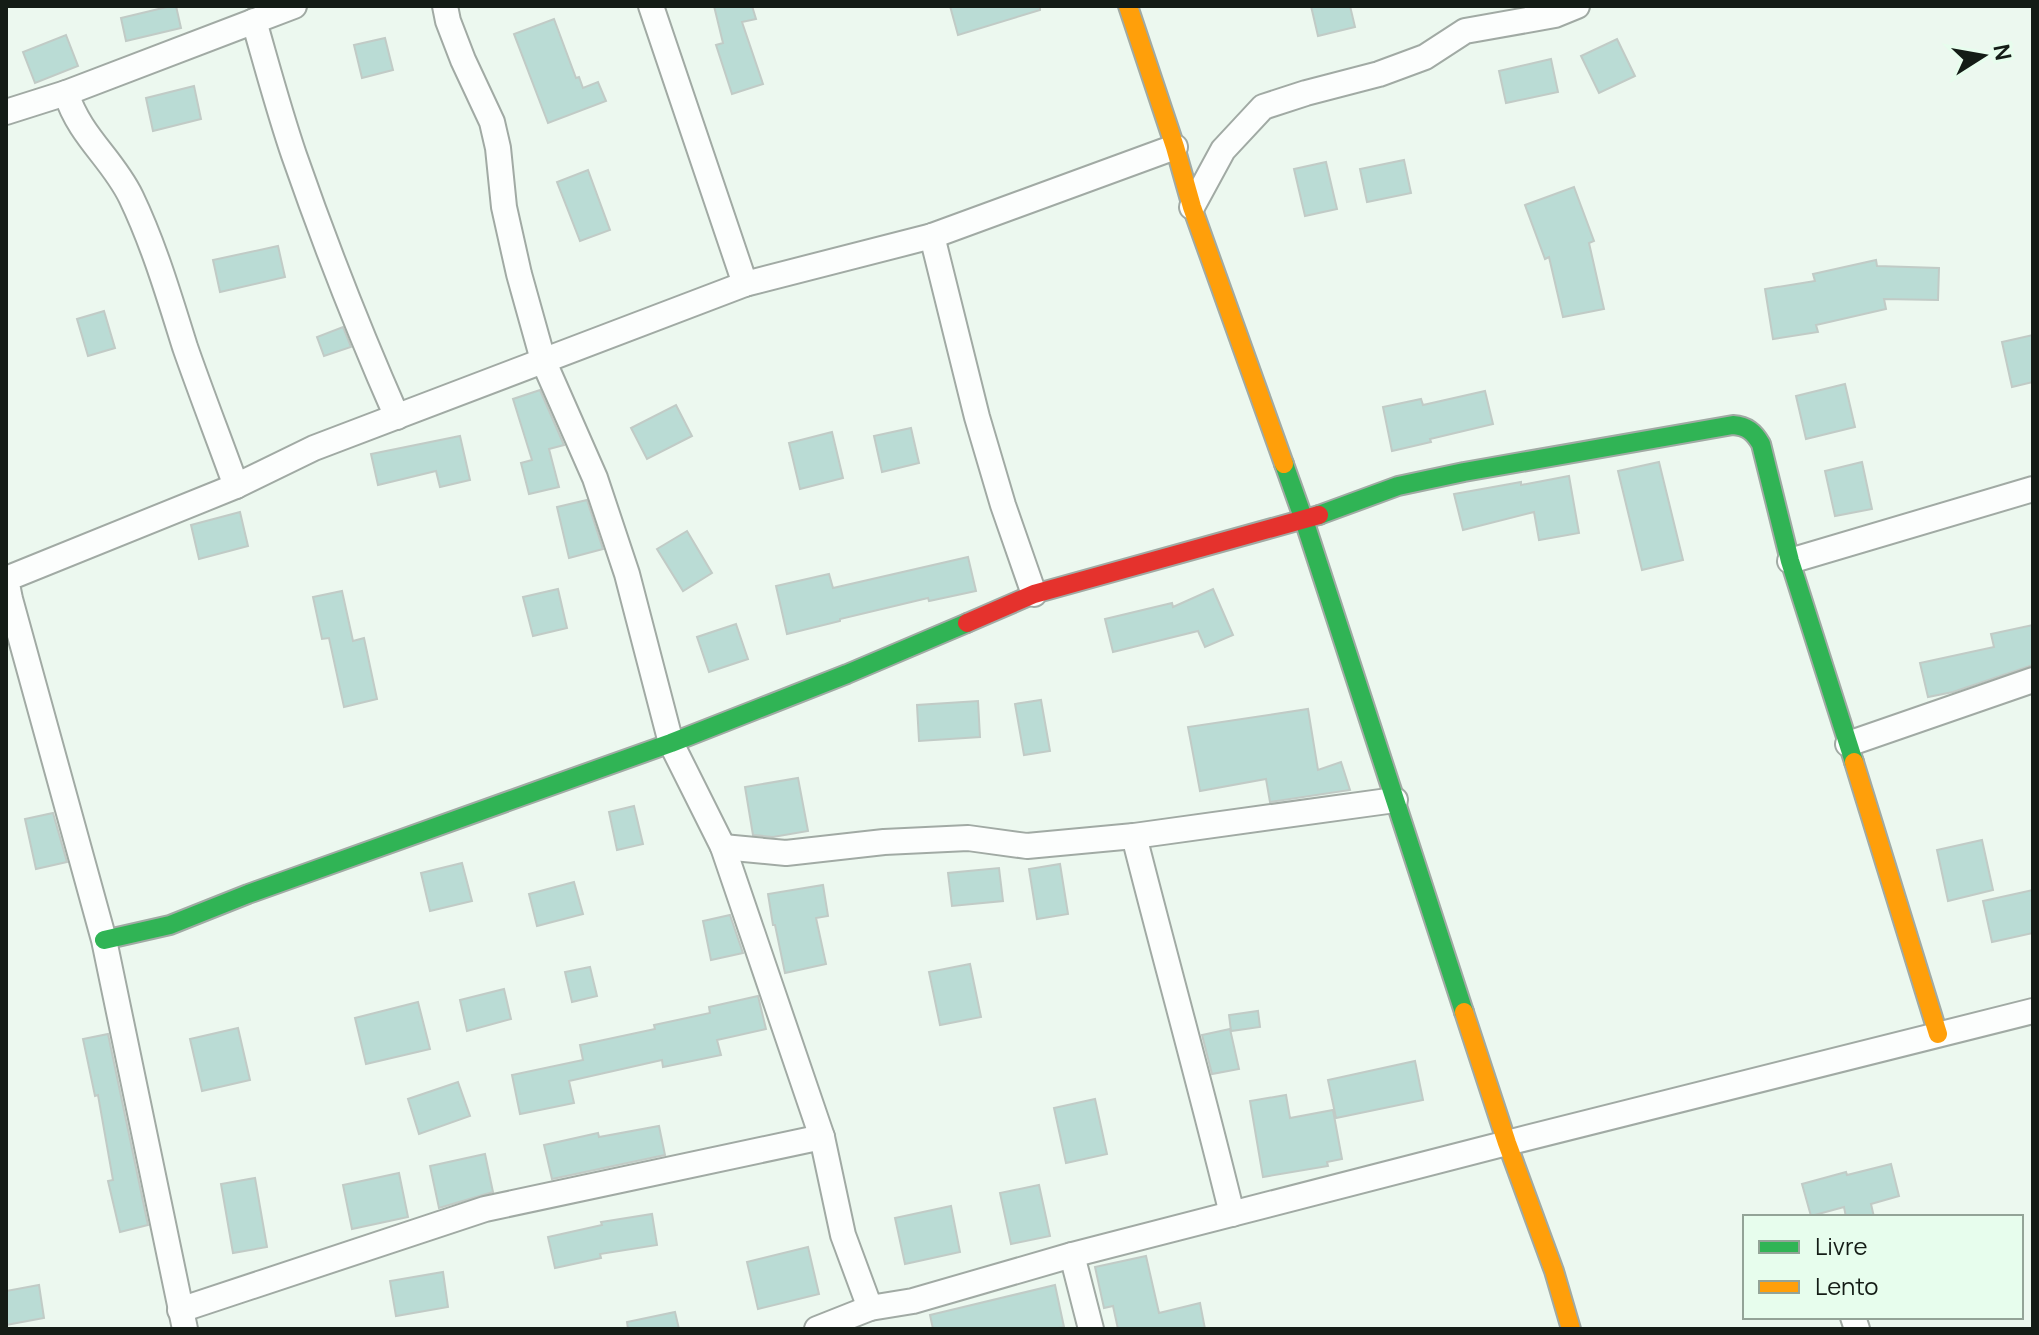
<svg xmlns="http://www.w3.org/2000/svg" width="2039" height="1335" font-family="Manrope,sans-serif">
<rect width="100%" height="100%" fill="#ecf8ef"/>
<g fill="#badcd5" stroke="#c1cbc6" stroke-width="2">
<path d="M 171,6 L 176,6 L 181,28 L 126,41 L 121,18 Z"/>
<path d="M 714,6 L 752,6 L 756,19 L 742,22 L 763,84 L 732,94 L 716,45 L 723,43 Z"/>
<path d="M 950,6 L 1040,6 L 1040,10 L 958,35 Z"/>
<path d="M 1311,6 L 1350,6 L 1355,27 L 1318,36 Z"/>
<path d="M 554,19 L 576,78 L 579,77 L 583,88 L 598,82 L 606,101 L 548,123 L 514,34 Z"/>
<path d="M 66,35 L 78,66 L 35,83 L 23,52 Z"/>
<path d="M 385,38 L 393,70 L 362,78 L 354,45 Z"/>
<path d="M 1617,39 L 1635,76 L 1599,93 L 1581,56 Z"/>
<path d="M 1551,59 L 1558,92 L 1506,103 L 1499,71 Z"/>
<path d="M 194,86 L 201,119 L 153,131 L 146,98 Z"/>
<path d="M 1404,160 L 1411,193 L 1367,202 L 1360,169 Z"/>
<path d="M 1326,162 L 1337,209 L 1305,216 L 1294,169 Z"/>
<path d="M 588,170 L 610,230 L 580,241 L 557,182 Z"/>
<path d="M 1574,187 L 1594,241 L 1589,243 L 1604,309 L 1563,317 L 1549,257 L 1545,259 L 1525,205 Z"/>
<path d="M 278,246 L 285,277 L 220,292 L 213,260 Z"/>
<path d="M 1876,260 L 1877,266 L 1939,268 L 1938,300 L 1884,299 L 1886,309 L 1816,325 L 1818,332 L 1773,339 L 1765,289 L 1815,281 L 1813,274 Z"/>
<path d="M 104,311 L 115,348 L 88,356 L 77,319 Z"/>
<path d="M 343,327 L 351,347 L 324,356 L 317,337 Z"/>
<path d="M 2033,335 L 2033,382 L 2012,387 L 2002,342 Z"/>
<path d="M 1845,384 L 1855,427 L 1806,439 L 1796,396 Z"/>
<path d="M 540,390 L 564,445 L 549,449 L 559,487 L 529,494 L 521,463 L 532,460 L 513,399 Z"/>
<path d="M 1485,391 L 1493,424 L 1430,439 L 1431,442 L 1392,451 L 1383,407 L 1421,399 L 1423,405 Z"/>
<path d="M 676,405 L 692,436 L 647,459 L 631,428 Z"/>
<path d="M 911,428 L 919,463 L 882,472 L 874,436 Z"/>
<path d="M 832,432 L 843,478 L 800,489 L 789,443 Z"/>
<path d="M 460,436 L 470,480 L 440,487 L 436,471 L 378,485 L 371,454 Z"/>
<path d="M 1659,462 L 1683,560 L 1642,570 L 1618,471 Z"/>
<path d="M 1862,462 L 1872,509 L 1835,516 L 1825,471 Z"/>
<path d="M 1569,476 L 1579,533 L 1539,540 L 1534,512 L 1463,530 L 1454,494 L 1521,482 L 1521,485 Z"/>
<path d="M 587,500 L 603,549 L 569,558 L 557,507 Z"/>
<path d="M 240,512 L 248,546 L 199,559 L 191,525 Z"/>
<path d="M 687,531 L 712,573 L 683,591 L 657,549 Z"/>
<path d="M 968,557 L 976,591 L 929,601 L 928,598 L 840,619 L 840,621 L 787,634 L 776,586 L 829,574 L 833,588 Z"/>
<path d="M 558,589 L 567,628 L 533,636 L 523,597 Z"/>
<path d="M 1213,589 L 1233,635 L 1205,647 L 1198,631 L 1113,652 L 1105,619 L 1172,603 L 1173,607 Z"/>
<path d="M 342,591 L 353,641 L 364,638 L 377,699 L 344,707 L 329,638 L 322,639 L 313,597 Z"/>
<path d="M 736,624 L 748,659 L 709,672 L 697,637 Z"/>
<path d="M 2033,625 L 2033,665 L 1953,692 L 1928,697 L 1920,663 L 1994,647 L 1991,634 Z"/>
<path d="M 1041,700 L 1050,751 L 1024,755 L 1015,704 Z"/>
<path d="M 978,701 L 980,737 L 919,741 L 917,705 Z"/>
<path d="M 1308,709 L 1318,770 L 1341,762 L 1350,790 L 1270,802 L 1266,779 L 1200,791 L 1188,727 Z"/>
<path d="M 798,778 L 808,831 L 773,837 L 753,835 L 745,787 Z"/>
<path d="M 634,806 L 643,844 L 617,850 L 609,812 Z"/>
<path d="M 53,813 L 67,862 L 36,869 L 25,819 Z"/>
<path d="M 1982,840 L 1993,890 L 1948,901 L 1937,850 Z"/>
<path d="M 462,863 L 472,901 L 430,911 L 421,873 Z"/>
<path d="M 1060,864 L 1068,914 L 1037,919 L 1029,869 Z"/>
<path d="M 999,868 L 1003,901 L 952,906 L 948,873 Z"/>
<path d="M 574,882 L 583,914 L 537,926 L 529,894 Z"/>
<path d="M 823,885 L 828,916 L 816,918 L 826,964 L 785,973 L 775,925 L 773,925 L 768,894 Z"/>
<path d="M 2033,890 L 2033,933 L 1992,942 L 1983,901 Z"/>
<path d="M 730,915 L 743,953 L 711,960 L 703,921 Z"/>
<path d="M 970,964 L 981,1017 L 940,1025 L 929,972 Z"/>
<path d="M 590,967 L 597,996 L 572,1002 L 565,972 Z"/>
<path d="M 504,989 L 511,1019 L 467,1031 L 460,1000 Z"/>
<path d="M 758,996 L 766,1029 L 717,1040 L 721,1055 L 663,1067 L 662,1060 L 569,1081 L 574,1103 L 520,1114 L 512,1075 L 583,1060 L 580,1045 L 655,1029 L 654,1025 L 710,1013 L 709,1007 Z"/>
<path d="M 418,1002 L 430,1049 L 366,1064 L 355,1018 Z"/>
<path d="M 1258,1011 L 1260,1027 L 1231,1031 L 1229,1015 Z"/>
<path d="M 238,1028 L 250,1080 L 202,1091 L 190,1039 Z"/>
<path d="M 1230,1029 L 1239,1069 L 1212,1074 L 1202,1035 Z"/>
<path d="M 108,1034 L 148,1225 L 120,1232 L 108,1181 L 113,1180 L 98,1095 L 95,1096 L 83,1039 Z"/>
<path d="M 1415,1061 L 1423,1100 L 1336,1118 L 1328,1080 Z"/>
<path d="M 458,1082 L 470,1116 L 419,1134 L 408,1099 Z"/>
<path d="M 1286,1095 L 1290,1118 L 1333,1110 L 1342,1159 L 1327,1162 L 1328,1166 L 1263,1177 L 1250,1101 Z"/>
<path d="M 1095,1099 L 1107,1154 L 1066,1163 L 1054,1108 Z"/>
<path d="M 659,1126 L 665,1155 L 552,1179 L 544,1145 L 598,1133 L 599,1137 Z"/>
<path d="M 485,1154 L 493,1192 L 439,1208 L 430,1166 Z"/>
<path d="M 1891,1164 L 1899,1196 L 1871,1204 L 1874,1217 L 1846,1217 L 1844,1207 L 1811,1216 L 1802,1184 L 1846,1172 L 1847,1175 Z"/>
<path d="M 399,1173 L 408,1217 L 352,1229 L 343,1185 Z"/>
<path d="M 255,1178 L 267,1247 L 233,1253 L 221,1184 Z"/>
<path d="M 1039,1185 L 1050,1236 L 1011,1244 L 1000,1193 Z"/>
<path d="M 951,1206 L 960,1252 L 905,1264 L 895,1218 Z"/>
<path d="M 652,1214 L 657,1245 L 600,1254 L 601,1258 L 555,1268 L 548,1237 L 602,1225 L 601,1222 Z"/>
<path d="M 808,1247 L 819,1294 L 758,1309 L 747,1262 Z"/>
<path d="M 1146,1256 L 1159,1313 L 1200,1303 L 1205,1329 L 1118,1329 L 1113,1306 L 1104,1308 L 1095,1267 Z"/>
<path d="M 443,1272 L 448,1307 L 396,1316 L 390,1281 Z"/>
<path d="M 39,1285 L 44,1318 L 6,1325 L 6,1291 Z"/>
<path d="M 1055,1285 L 1064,1327 L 1052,1329 L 933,1329 L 930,1315 Z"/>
<path d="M 675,1312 L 679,1329 L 628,1329 L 627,1322 Z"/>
</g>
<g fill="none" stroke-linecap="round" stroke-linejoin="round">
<g stroke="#a1aaa4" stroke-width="28">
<g id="street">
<path d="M 445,6 L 448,21 L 463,60 L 492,122 L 498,148 L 504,207 L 519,274 L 543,360 L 595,478 L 627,574 L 671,743 L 723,847 L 822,1137 L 843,1235 L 870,1308"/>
<path d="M 651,6 L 745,284"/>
<path d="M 254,21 C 267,66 279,111 294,155 C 325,244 359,331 397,417"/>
<path d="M 6,112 L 66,93"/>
<path d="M 1192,207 L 1223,150 L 1263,107 L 1306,93 L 1379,74 L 1425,57 L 1465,31 L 1555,15 L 1577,6"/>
<path d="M 932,236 L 977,417 L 1003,505 L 1034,594"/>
<path d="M 236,486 C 219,439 201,393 185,347 C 169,296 154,245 131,197 C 112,158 80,137 66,93 L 294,6"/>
<path d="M 1790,561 L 2033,489"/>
<path d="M 1848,744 L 2033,680"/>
<path d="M 1134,836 C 1166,962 1201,1087 1232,1214"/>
<path d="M 723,847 L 786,853 L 884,842 L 968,838 L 1027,846 L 1134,836 L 1395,800"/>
<path d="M 1072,1255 L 1091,1329"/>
<path d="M 180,1310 L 485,1209 L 822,1137"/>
<path d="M 1853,1317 L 1857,1329"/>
<path d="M 185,1329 L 104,940 L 10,599 L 6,579 L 236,486 L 314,448 L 745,284 L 932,236 L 1175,147"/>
<path d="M 817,1329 L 870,1308 L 913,1301 L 1072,1255 L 1507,1143 L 2033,1011"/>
</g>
</g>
<g stroke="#a1aaa4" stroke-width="22">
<g id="fast">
<path d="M 1284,464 L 1304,520 L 1464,1012"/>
<path d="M 1319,515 L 1398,486 L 1464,472 L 1733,425 C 1747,426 1754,432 1761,444 L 1790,561 L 1854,762"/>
<path d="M 104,940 L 170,925 L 248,894 L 671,743 L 847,674 L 967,623"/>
</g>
</g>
<g stroke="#a1aaa4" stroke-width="22">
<g id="slow">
<path d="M 1128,6 L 1175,147 L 1192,207 L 1284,464"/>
<path d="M 1854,762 L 1938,1034"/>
<path d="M 1464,1012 L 1507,1143 L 1554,1271 L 1571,1329"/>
</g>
</g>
<g stroke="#a1aaa4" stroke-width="22">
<path id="jam" d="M 967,623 L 1034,594 L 1319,515"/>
</g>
<use href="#street" stroke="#fcfefd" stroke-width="24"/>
<use href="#fast" stroke="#30b455" stroke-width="18"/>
<use href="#slow" stroke="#ff9f0a" stroke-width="18"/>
<use href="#jam" stroke="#e5322d" stroke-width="18"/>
</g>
<rect width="2039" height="1335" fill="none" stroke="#141c16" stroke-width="16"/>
<rect x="1743" y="1215" width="280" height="104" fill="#e7fded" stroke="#93a397" stroke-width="2"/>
<rect x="1759" y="1241" width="40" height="12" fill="#30b455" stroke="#93a397" stroke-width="2"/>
<text x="1815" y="1255" font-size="24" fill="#141c16">Livre</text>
<rect x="1759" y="1281" width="40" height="12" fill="#ff9f0a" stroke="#93a397" stroke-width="2"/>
<text x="1815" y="1295" font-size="24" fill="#141c16">Lento</text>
<g transform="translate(1983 56) rotate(79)" stroke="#e7fded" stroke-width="6" paint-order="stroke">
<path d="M0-6L14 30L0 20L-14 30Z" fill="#141c16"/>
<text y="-12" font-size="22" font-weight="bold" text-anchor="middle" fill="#141c16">N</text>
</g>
</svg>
